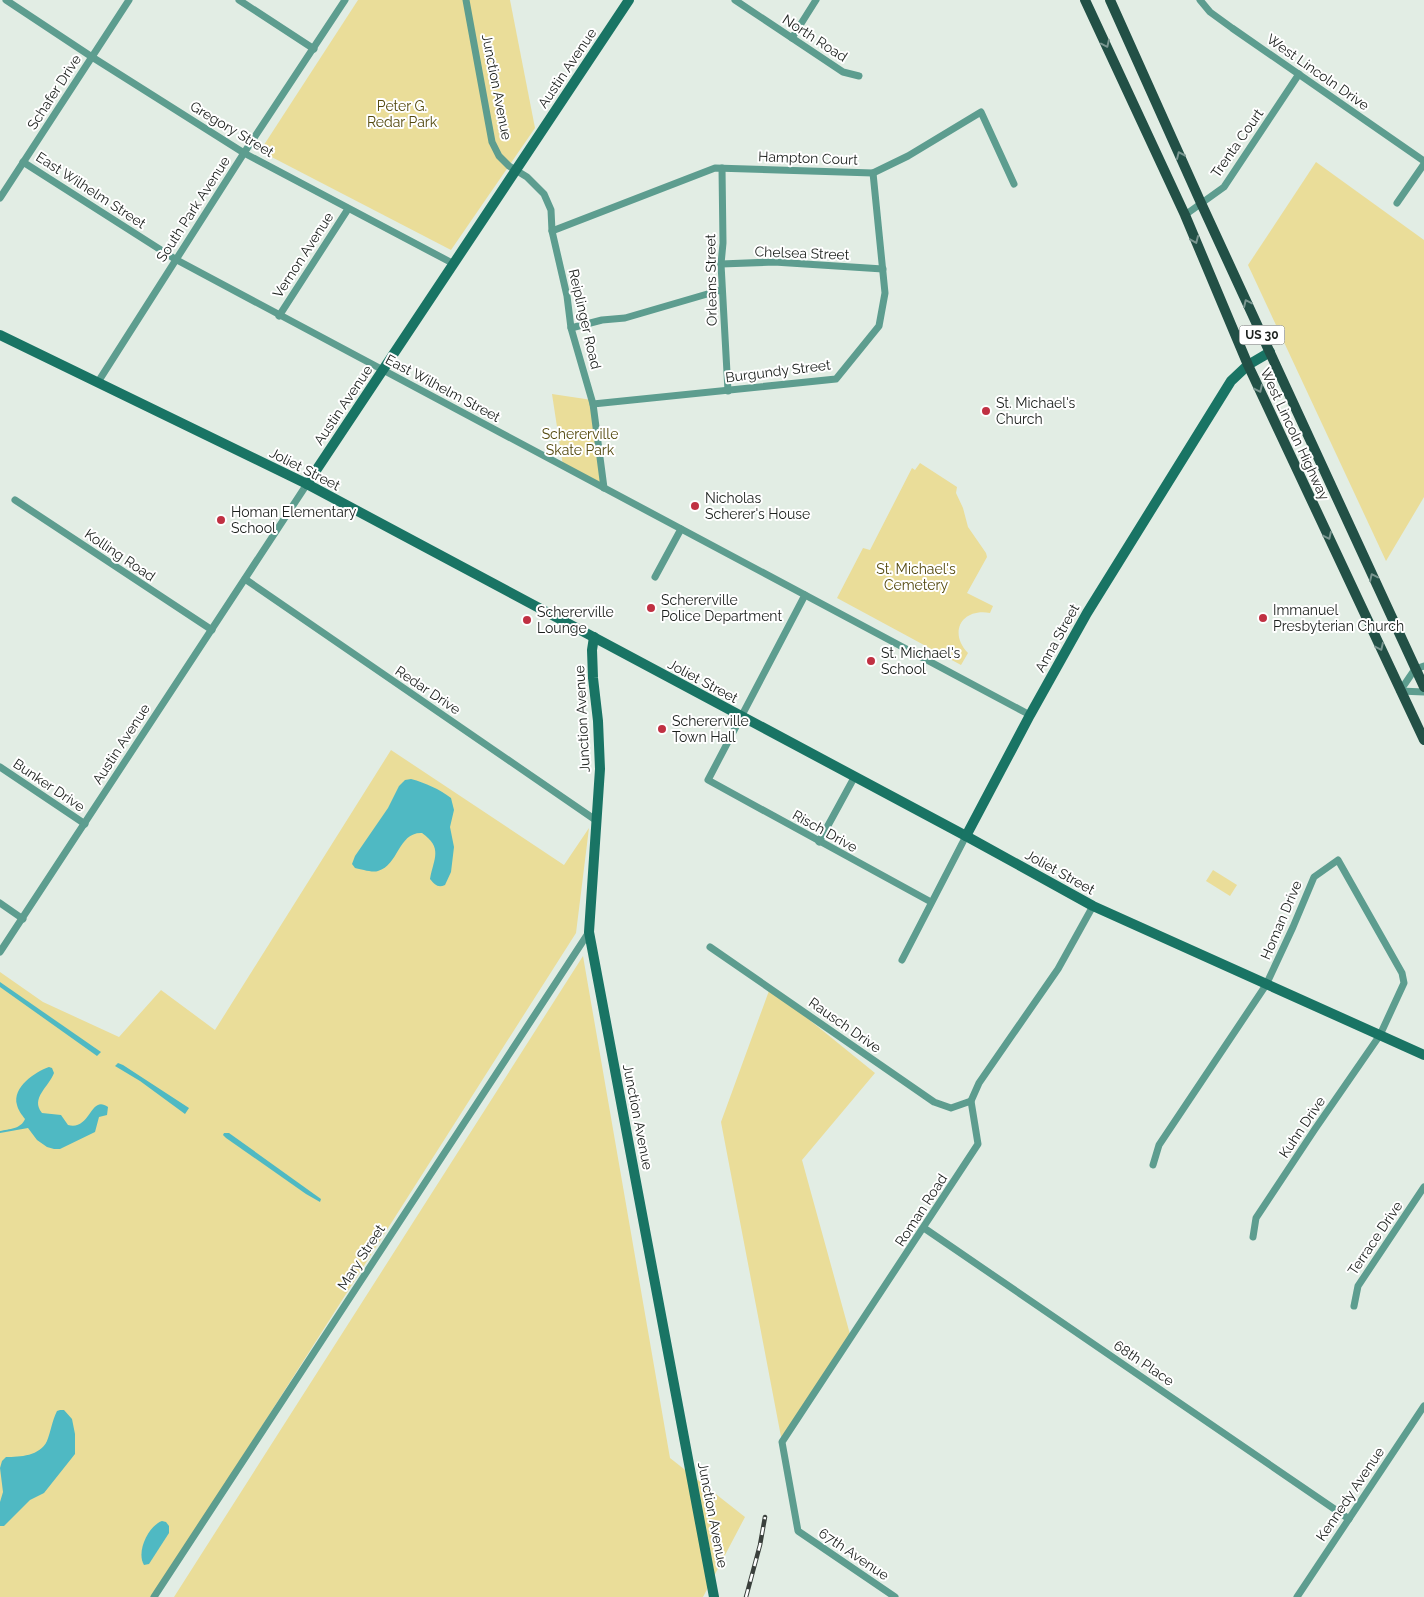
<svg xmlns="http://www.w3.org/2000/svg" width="1424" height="1597" font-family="Raleway,sans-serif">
<rect width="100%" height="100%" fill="#e2ede4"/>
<g fill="#eadd99">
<path d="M 358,0 L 510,0 L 535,128 L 451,250 L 260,151 Z"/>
<path d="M 1316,162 L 1424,240 L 1424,497 L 1386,561 L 1248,265 Z"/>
<path d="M 552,394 L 592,400 L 604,488 L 563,466 Z"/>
<path d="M 920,463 L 957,487 L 956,493 L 963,508 L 968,527 L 986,553 L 987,557 L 967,593 L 993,606 L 990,613 C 962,608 948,632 968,653 L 961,665 L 837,598 L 863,548 L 870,550 L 912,468 L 915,470 Z"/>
<path d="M 391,750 L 564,865 L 589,828 L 576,933 L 153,1597 L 0,1597 L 0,972 L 43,1002 L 119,1037 L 161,990 L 215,1030 Z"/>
<path d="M 1213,870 L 1237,885 L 1230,896 L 1206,881 Z"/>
<path d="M 583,956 L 670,1458 L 745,1517 L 703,1597 L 174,1597 Z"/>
<path d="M 770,988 L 875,1073 L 802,1160 L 851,1338 L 782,1442 L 721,1122 Z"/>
</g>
<g fill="#4fb9c3">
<path d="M 411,779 C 426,783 439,789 451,798 L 454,810 L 450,827 L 454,847 L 451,872 L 445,885 C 438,888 435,885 430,879 C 434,858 443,848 422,833 C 398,832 399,865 378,871 C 372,873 361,869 355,868 L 352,864 L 355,856 L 388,808 L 399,786 L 405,780 Z"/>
<path d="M 0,982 L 101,1052 L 97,1056 L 0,987 Z"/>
<path d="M 118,1063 L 123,1065 L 189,1108 L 185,1114 L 140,1081 L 115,1066 Z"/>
<path d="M 49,1067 L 52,1068 L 54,1073 C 49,1087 30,1098 42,1113 L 61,1115 L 68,1125 C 91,1131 90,1094 108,1107 L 107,1115 L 99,1117 L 95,1132 L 60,1149 L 54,1149 L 47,1147 L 37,1140 L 28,1128 L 0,1133 L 0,1131 C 9,1129 21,1129 25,1119 C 22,1115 18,1110 17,1105 C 12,1087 35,1072 49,1067 Z"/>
<path d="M 224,1133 L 229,1133 L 321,1199 L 320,1202 L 306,1194 L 226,1138 L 223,1135 Z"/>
<path d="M 60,1410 L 64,1410 L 72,1419 L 75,1434 L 75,1454 L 44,1493 L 30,1500 L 4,1526 L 0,1526 L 0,1502 L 3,1492 L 0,1468 L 2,1461 L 6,1457 C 20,1457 40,1456 47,1441 C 51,1431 52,1421 57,1411 Z"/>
<path d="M 162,1521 L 166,1522 L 169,1526 L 169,1533 L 149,1564 L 144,1565 C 136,1552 148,1526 162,1521 Z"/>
</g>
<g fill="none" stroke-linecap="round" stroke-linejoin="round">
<g stroke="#5d9d8f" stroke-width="7">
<path d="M 6,0 L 92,57 L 244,153 L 454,264"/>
<path d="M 239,0 L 314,49"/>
<path d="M 466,0 L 492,142 L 499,156 L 509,166 L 527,177 L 544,194 L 551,210 L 552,231 L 567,296 L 571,328 L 593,404 L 604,488"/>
<path d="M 735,0 L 843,72 L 859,76"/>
<path d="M 1200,0 L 1210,12 L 1232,28 L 1424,161"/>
<path d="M 792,38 L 816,0"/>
<path d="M 23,162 L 175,259 L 1030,715"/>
<path d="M 722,168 L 723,243 L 721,264 L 728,391"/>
<path d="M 0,198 L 129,0"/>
<path d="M 1397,203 L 1424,164"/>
<path d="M 1185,215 L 1224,187 L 1299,74"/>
<path d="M 552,231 L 715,168 L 873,173 L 908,156 L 981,112 L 1014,184"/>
<path d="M 721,264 L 774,262 L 883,269"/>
<path d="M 279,316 L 348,209"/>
<path d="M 571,328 L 602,320 L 625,318 L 721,290"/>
<path d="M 98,382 L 244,153 L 345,0"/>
<path d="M 593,404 L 836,379 L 879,326 L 885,293 L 873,173"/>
<path d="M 15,500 L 212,630"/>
<path d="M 655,577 L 681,529"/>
<path d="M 245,579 L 597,821"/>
<path d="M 805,595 L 708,780 L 931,902"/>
<path d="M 1400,691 L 1415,669 L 1424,666"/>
<path d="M 1400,691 L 1424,692"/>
<path d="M 0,767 L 85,824"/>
<path d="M 819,842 L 855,776"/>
<path d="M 0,903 L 23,919"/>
<path d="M 710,947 L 934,1102 L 951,1108 L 971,1101"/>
<path d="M 0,952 L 307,484"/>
<path d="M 902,960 L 966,836"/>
<path d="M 1153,1165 L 1159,1145 L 1266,985 L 1293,927 L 1314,877 L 1338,860 L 1402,973 L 1404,983 L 1380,1035 L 1315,1129 L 1256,1218 L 1253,1237"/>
<path d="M 924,1228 L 1349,1519"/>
<path d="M 1354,1306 L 1358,1286 L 1424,1187"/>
<path d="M 154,1597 L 589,932"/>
<path d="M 895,1597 L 798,1531 L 782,1442 L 978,1144 L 971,1101 L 979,1083 L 1058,969 L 1093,906"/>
<path d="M 1297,1597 L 1424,1406"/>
</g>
<g stroke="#197464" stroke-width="10">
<path d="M 0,335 L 307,484 L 966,836 L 1093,906 L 1424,1055"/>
<path d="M 307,484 L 629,0"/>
<path d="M 594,637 L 592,650 L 593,678 L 598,721 L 600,769 L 589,932 L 714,1597"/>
<path d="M 966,836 L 1030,715 L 1087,613 L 1231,381 L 1248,365 L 1270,352"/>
</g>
<g stroke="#225046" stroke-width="10">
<path d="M 1085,0 L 1185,215 L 1248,365 L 1424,740"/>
<path d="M 1110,0 L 1201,203 L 1424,687"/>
</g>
<g stroke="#3a403c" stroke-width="4.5">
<path id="rail" d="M 746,1597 L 760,1545 L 765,1517"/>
</g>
<use href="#rail" stroke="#fff" stroke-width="2.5" stroke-dasharray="8" stroke-linecap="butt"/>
</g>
<defs><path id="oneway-chevron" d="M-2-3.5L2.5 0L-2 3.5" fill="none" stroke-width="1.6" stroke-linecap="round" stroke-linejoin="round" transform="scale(1.25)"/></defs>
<g stroke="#7a9690">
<use href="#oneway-chevron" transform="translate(1106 44) rotate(65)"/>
<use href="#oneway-chevron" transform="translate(1180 155) rotate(-114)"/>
<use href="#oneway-chevron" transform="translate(1195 240) rotate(67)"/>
<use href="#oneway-chevron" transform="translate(1247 303) rotate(-115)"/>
<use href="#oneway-chevron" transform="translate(1259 389) rotate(65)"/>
<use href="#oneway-chevron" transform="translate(1328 536) rotate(65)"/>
<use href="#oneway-chevron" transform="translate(1373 577) rotate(-115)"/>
<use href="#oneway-chevron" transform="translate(1380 647) rotate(65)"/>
</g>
<g fill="#c03042" stroke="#fff" stroke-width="2">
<circle cx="986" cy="411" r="5"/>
<circle cx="695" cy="506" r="5"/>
<circle cx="221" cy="520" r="5"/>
<circle cx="651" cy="608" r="5"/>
<circle cx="1263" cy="618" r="5"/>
<circle cx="527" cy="620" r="5"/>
<circle cx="871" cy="661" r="5"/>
<circle cx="662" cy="729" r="5"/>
</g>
<g text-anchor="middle" stroke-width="4" stroke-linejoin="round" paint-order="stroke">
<rect fill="#fff" stroke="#5f6260" stroke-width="1" x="1239.5" y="325.5" width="45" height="19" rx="4"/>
<g font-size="12" font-weight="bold" fill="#1b1f1c">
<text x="1262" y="339">US 30</text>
</g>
<g font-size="14" fill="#1b1f1c" stroke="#fff">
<text transform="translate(815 38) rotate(33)" y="5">North Road</text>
<text transform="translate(567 68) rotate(-56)" y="5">Austin Avenue</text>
<text transform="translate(1318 72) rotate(35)" y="5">West Lincoln Drive</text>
<text transform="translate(497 87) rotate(79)" y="5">Junction Avenue</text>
<text transform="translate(54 92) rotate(-57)" y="5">Schafer Drive</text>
<text transform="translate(232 129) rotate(31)" y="5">Gregory Street</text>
<text transform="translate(1237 143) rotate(-55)" y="5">Trenta Court</text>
<text transform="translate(808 158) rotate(2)" y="5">Hampton Court</text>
<text transform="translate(91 190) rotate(33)" y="5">East Wilhelm Street</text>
<text transform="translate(193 209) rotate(-57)" y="5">South Park Avenue</text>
<text transform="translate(802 253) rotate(2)" y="5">Chelsea Street</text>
<text transform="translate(303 255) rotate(-57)" y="5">Vernon Avenue</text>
<text transform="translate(711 280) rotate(-91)" y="5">Orleans Street</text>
<text transform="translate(585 319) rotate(77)" y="5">Reiplinger Road</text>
<text transform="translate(778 371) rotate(-7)" y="5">Burgundy Street</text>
<text transform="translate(443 388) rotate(28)" y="5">East Wilhelm Street</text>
<text transform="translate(343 405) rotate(-56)" y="5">Austin Avenue</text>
<text transform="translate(1295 434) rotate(65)" y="5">West Lincoln Highway</text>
<text transform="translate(305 469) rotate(27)" y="5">Joliet Street</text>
<text transform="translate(120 555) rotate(34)" y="5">Kolling Road</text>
<text transform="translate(1057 638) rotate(-61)" y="5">Anna Street</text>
<text transform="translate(703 681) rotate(28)" y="5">Joliet Street</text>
<text transform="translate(428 690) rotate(34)" y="5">Redar Drive</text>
<text transform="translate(582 719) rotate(-93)" y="5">Junction Avenue</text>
<text transform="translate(121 744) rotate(-57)" y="5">Austin Avenue</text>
<text transform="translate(49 785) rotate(34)" y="5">Bunker Drive</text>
<text transform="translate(825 831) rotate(29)" y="5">Risch Drive</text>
<text transform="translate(1060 872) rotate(29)" y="5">Joliet Street</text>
<text transform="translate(1281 920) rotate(-67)" y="5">Homan Drive</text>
<text transform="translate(845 1025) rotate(35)" y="5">Rausch Drive</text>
<text transform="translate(638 1117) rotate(79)" y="5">Junction Avenue</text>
<text transform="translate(1302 1127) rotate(-56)" y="5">Kuhn Drive</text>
<text transform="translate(921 1210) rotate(-57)" y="5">Roman Road</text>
<text transform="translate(1375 1238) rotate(-56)" y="5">Terrace Drive</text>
<text transform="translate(361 1257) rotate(-57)" y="5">Mary Street</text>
<text transform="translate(1144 1363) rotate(34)" y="5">68th Place</text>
<text transform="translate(1350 1494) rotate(-56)" y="5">Kennedy Avenue</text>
<text transform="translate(713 1515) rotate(79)" y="5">Junction Avenue</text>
<text transform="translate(854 1554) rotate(34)" y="5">67th Avenue</text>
</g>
<g font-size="14" fill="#54490e" stroke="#fff">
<text x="402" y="111">Peter G.<tspan x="402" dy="16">Redar Park</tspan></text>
<text x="580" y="439">Schererville<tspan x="580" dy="16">Skate Park</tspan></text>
<text x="916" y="574">St. Michael's<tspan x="916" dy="16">Cemetery</tspan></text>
</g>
<g font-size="14" fill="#1b1f1c" stroke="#fff" text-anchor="start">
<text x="996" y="408">St. Michael's<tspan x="996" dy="16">Church</tspan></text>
<text x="705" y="503">Nicholas<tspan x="705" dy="16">Scherer's House</tspan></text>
<text x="231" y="517">Homan Elementary<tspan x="231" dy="16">School</tspan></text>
<text x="661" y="605">Schererville<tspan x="661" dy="16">Police Department</tspan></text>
<text x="1273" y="615">Immanuel<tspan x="1273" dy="16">Presbyterian Church</tspan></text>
<text x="537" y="617">Schererville<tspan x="537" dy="16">Lounge</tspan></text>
<text x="881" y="658">St. Michael's<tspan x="881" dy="16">School</tspan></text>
<text x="672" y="726">Schererville<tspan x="672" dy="16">Town Hall</tspan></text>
</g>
</g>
</svg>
